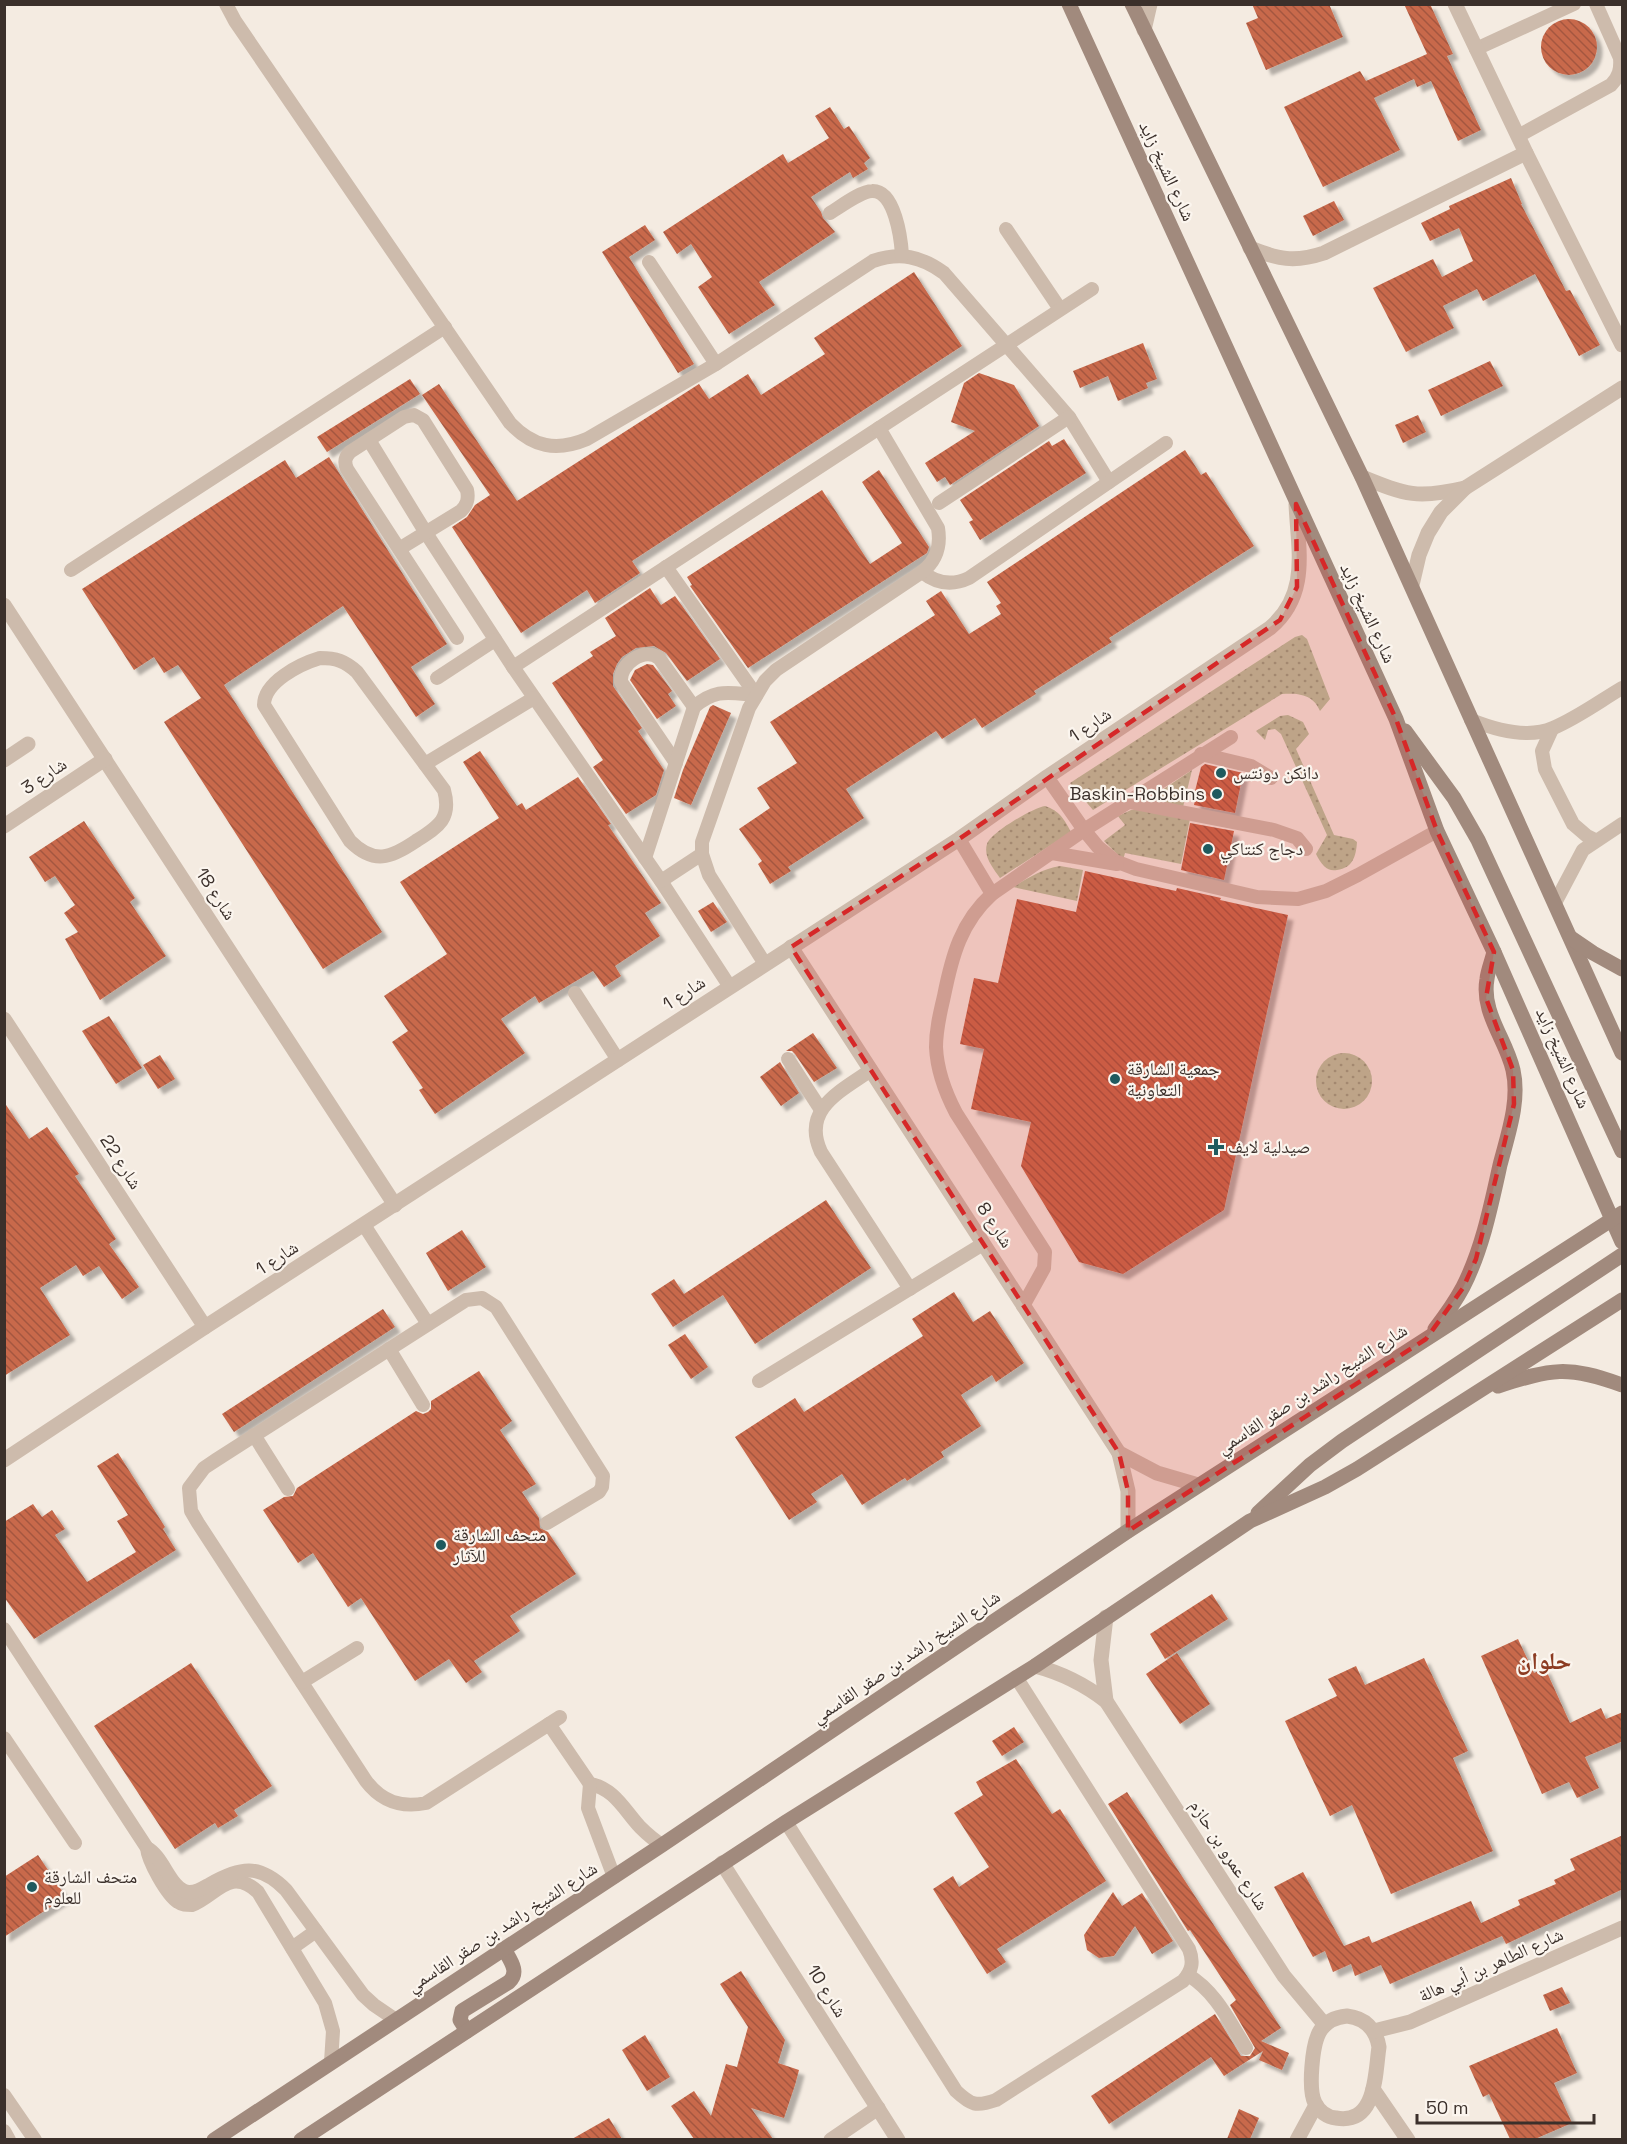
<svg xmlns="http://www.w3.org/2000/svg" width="1627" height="2144" font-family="'Space Grotesk','Noto Naskh Arabic',sans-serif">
<defs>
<pattern id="grass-dots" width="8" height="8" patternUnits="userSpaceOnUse" patternTransform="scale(1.5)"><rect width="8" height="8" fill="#b8c4a0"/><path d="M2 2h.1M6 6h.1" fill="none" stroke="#97a083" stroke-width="1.8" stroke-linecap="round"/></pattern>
<pattern id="building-back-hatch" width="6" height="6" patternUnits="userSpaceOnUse" patternTransform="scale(1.5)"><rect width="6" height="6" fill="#c8694b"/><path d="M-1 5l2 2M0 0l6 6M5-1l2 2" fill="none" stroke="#a4573f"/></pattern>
<filter id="shadow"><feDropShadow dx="5.5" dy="5.5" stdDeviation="1.5" flood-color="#0004"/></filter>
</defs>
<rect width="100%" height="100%" fill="#f4ebe1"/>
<g fill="url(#grass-dots)">
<path d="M 1302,635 L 1307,639 L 1330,699 L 1320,711 C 1313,694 1298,693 1282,694 L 1093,810 L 1070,783 L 1295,637 Z"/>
<path d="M 1288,715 L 1303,722 L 1309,734 L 1296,749 L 1334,835 L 1353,839 L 1357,842 C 1356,856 1353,868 1337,870 C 1332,871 1328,870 1324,866 C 1321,863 1318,858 1316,854 L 1327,835 L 1281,734 L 1275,729 L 1268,730 L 1265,740 L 1256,731 L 1280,716 Z"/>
<path d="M 1192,770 L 1183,807 L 1152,800 L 1153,796 Z"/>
<path d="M 1045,806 C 1060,811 1064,819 1071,832 L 1000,878 C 994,869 983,857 987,844 C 991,832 1033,808 1045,806 Z"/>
<path d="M 1141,809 L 1190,819 L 1181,864 L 1125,853 L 1123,860 L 1104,841 L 1125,825 L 1118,816 L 1131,810 Z"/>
<path d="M 1060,866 L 1083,870 L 1077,901 L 1013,887 C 1028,878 1042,869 1060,866 Z"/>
<circle cx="1344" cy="1081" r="28"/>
</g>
<g fill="url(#building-back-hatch)" filter="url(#shadow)">
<path d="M 1252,4 L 1329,4 L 1343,37 L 1266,70 L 1246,23 L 1258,18 Z"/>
<path d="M 1404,4 L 1430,4 L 1453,54 L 1447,56 L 1481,130 L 1458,141 L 1431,81 L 1417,87 L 1414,79 L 1374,98 L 1400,150 L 1323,187 L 1284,107 L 1360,71 L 1366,81 L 1427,54 Z"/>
<circle cx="1569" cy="47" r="28"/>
<path d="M 830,107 L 844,129 L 849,126 L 870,158 L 864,163 L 868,169 L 853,178 L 850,172 L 811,197 L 821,212 L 823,218 L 835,232 L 759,282 L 775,305 L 729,334 L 698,287 L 712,277 L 691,244 L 677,254 L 663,232 L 783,154 L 788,163 L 829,138 L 815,116 Z"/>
<path d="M 1511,178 L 1522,204 L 1521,204 L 1566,291 L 1570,290 L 1600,345 L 1579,356 L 1535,274 L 1483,301 L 1477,289 L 1443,306 L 1454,328 L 1406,352 L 1373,288 L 1433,259 L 1442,277 L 1473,261 L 1459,228 L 1430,241 L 1421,223 L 1450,209 L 1449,206 Z"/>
<path d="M 1334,201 L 1344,220 L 1313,236 L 1303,216 Z"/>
<path d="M 645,225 L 655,240 L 629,257 L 694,364 L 678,373 L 602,252 Z"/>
<path d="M 914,272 L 962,346 L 632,561 L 640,573 L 595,603 L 587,590 L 521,633 L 452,527 L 467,517 L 475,505 L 490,495 L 422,395 L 439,384 L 517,501 L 699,384 L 709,399 L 748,374 L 761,395 L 825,354 L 814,338 Z"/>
<path d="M 1143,343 L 1157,379 L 1146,383 L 1148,388 L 1118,401 L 1108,376 L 1080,388 L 1073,371 Z"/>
<path d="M 1490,361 L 1503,386 L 1441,416 L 1428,390 Z"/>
<path d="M 979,373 L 1014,385 L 1039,426 L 950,485 L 945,477 L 937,482 L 925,463 L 975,431 L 951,422 L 964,383 Z"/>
<path d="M 410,379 L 420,394 L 327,452 L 317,437 Z"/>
<path d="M 1418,415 L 1426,432 L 1403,443 L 1395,425 Z"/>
<path d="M 1064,439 L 1086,473 L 980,540 L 969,522 L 973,520 L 960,500 L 1049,441 L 1052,446 Z"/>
<path d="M 1185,450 L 1201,475 L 1206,472 L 1254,546 L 1109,638 L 1112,642 L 1034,691 L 1036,694 L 982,728 L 975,718 L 942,739 L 936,731 L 846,789 L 864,818 L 788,867 L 791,871 L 770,884 L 758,864 L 762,861 L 739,829 L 770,808 L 757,788 L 797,763 L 770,722 L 935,615 L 926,601 L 941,591 L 969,634 L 1001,614 L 996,606 L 1001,603 L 987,582 Z"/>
<path d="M 329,457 L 447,644 L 411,667 L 435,704 L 416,717 L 343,606 L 224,685 L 382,932 L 323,969 L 164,722 L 201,698 L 178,665 L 164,673 L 154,657 L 134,670 L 82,589 L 285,460 L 296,478 Z"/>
<path d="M 879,470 L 929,547 L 927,553 L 748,668 L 690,586 L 692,585 L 687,577 L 822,490 L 870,564 L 902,543 L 862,482 Z"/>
<path d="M 650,588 L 661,605 L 675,596 L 720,659 L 687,681 L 666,653 L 654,646 L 636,648 L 622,657 L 617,664 L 613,674 L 613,686 L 642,728 L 638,731 L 664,770 L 656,795 L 626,814 L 593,767 L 603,760 L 552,683 L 593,656 L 590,652 L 616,636 L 605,618 Z"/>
<path d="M 647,664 L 653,665 L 672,691 L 668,694 L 676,706 L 657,719 L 630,680 L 635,670 Z"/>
<path d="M 713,705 L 731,713 L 691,805 L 674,798 L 683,770 L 710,707 Z"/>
<path d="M 480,751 L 517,806 L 522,803 L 526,810 L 578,777 L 611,824 L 608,825 L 661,903 L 645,913 L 660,936 L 615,966 L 621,976 L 604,987 L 593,971 L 539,1003 L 535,996 L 501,1019 L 525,1053 L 435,1114 L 419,1090 L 423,1088 L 392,1042 L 408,1031 L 384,996 L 447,954 L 400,882 L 499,818 L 463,762 Z"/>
<path d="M 1205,764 L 1243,773 L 1235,813 L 1194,805 L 1195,800 L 1193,799 L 1201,767 Z"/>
<path d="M 84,821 L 135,898 L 130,902 L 166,956 L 100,1000 L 65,939 L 78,932 L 64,913 L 75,905 L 55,876 L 45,882 L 29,857 Z"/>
<path d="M 1190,823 L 1234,831 L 1224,880 L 1181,870 Z"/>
<path d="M 1085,871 L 1176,891 L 1177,888 L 1221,898 L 1220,900 L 1288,915 L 1224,1210 L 1123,1274 L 1079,1262 L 1021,1166 L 1031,1122 L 971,1109 L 984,1049 L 960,1044 L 974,978 L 998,983 L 1017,899 L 1076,912 Z"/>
<path d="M 713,902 L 727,922 L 711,932 L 698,911 Z"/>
<path d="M 109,1016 L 142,1068 L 116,1084 L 82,1031 Z"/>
<path d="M 813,1033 L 837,1068 L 814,1082 L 795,1054 L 792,1051 L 786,1051 Z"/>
<path d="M 160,1055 L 175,1079 L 158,1089 L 143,1065 Z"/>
<path d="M 780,1062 L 799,1093 L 781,1106 L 760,1077 Z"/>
<path d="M 4,1102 L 29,1139 L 47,1127 L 79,1174 L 75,1176 L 116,1239 L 109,1244 L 139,1287 L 122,1299 L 99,1266 L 83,1276 L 76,1265 L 40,1288 L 70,1335 L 4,1376 Z"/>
<path d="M 826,1200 L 871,1268 L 755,1344 L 723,1295 L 673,1327 L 651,1294 L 674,1279 L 684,1294 Z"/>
<path d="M 462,1230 L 486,1267 L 448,1291 L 426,1253 Z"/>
<path d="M 954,1292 L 973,1322 L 990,1311 L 1024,1363 L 996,1382 L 992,1375 L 961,1395 L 981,1426 L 941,1452 L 944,1457 L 907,1481 L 905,1478 L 862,1505 L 842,1474 L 811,1494 L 817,1502 L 789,1520 L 735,1437 L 795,1398 L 804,1412 L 923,1336 L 912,1319 Z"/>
<path d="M 383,1309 L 395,1327 L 234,1432 L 222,1414 Z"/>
<path d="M 685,1334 L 708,1367 L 691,1379 L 668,1345 Z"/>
<path d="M 479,1371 L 512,1421 L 500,1430 L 536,1484 L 522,1492 L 539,1518 L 540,1528 L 548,1532 L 576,1574 L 510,1616 L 520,1631 L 474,1661 L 482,1672 L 466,1683 L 449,1659 L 415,1681 L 361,1598 L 348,1607 L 313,1553 L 298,1563 L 263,1510 L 284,1497 L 293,1496 L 297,1488 L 416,1411 L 423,1414 L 428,1412 L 431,1409 L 431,1401 Z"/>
<path d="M 118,1453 L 165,1527 L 163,1529 L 176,1550 L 34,1639 L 4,1597 L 4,1522 L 33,1504 L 42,1517 L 52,1510 L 65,1529 L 55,1535 L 87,1582 L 136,1552 L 117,1521 L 128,1515 L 97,1466 Z"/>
<path d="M 1212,1594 L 1228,1619 L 1165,1659 L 1150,1634 Z"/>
<path d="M 1518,1639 L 1534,1673 L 1545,1668 L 1570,1723 L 1601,1708 L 1606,1719 L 1623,1712 L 1623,1741 L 1585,1757 L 1599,1788 L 1577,1798 L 1569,1782 L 1542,1794 L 1481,1656 Z"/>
<path d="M 1177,1653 L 1210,1704 L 1180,1724 L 1146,1674 Z"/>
<path d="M 1424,1658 L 1468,1751 L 1453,1758 L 1493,1851 L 1391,1894 L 1352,1805 L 1330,1816 L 1285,1721 L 1337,1696 L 1328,1679 L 1356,1666 L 1365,1685 Z"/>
<path d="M 191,1663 L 272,1786 L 234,1810 L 238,1816 L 218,1828 L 215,1823 L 175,1849 L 94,1726 Z"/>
<path d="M 1014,1727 L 1024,1742 L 1002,1756 L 992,1741 Z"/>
<path d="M 1016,1759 L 1052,1814 L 1060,1809 L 1106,1881 L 997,1949 L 1006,1962 L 987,1974 L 933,1889 L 953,1876 L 959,1887 L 989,1867 L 954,1813 L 983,1795 L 976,1782 Z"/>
<path d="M 1127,1792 L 1281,2028 L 1261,2041 L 1289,2053 L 1282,2070 L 1259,2060 L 1263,2051 L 1224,2076 L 1211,2057 L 1109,2124 L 1091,2096 L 1215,2014 L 1241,2056 L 1250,2056 L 1255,2048 L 1230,2005 L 1236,2000 L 1190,1930 L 1188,1931 L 1108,1804 Z"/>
<path d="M 1623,1835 L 1623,1889 L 1506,1944 L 1502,1936 L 1390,1984 L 1381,1965 L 1355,1976 L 1351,1964 L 1333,1972 L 1325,1951 L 1313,1957 L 1274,1887 L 1303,1872 L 1344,1946 L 1369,1936 L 1372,1943 L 1471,1901 L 1481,1923 L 1520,1905 L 1518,1900 L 1556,1884 L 1554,1880 L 1575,1870 L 1570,1859 Z"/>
<path d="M 38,1855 L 66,1897 L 4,1937 L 4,1877 Z"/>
<path d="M 1113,1892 L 1122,1906 L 1142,1893 L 1173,1941 L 1152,1954 L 1135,1926 L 1114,1956 L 1099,1958 L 1087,1950 L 1084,1935 Z"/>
<path d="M 741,1971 L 785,2040 L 778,2063 L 799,2070 L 795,2085 L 784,2118 L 751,2108 L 773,2139 L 694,2139 L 671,2106 L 694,2091 L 711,2116 L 726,2064 L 737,2067 L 748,2027 L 720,1984 Z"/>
<path d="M 1562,1987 L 1570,2003 L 1550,2011 L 1543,1995 Z"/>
<path d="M 1557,2028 L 1577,2073 L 1554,2083 L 1572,2123 L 1535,2139 L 1510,2139 L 1489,2094 L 1483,2097 L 1469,2066 Z"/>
<path d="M 645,2035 L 670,2077 L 647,2091 L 622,2050 Z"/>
<path d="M 1239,2109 L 1259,2118 L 1250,2139 L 1227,2139 Z"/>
<path d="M 609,2118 L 622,2139 L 572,2139 Z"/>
</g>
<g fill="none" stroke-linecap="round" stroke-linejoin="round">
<g stroke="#cdbbac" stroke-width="14">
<path d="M 226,4 L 235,21 L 510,423 C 533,447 556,452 587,439 L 716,364 L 873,261 C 900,252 921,256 944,273 L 1069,417 L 1109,482"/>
<path d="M 1476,49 L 1574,4"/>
<path d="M 1518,136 L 1611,85 C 1619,77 1621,69 1620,58 L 1596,4"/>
<path d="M 830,213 C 840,207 861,191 872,191 C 895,190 901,239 902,255"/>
<path d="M 1006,229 L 1060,309"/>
<path d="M 649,262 L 716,364"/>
<path d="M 369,440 L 426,533 L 513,667 L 661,881 L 730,987"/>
<path d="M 939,503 L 1069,417"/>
<path d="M 399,549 L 461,511 C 467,505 469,499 467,490 L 423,420 L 414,415 L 404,417 L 350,452 C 345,457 344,462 347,469 L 457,638"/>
<path d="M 666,567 L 756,695"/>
<path d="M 71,570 L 445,327"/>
<path d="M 922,572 C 937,584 952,586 969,578 L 1166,443"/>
<path d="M 320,658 C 336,658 345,661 357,672 L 444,790 C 452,819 438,827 416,841 C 391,858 374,865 350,841 L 264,705 C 264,682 300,664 320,658 Z"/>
<path d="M 513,667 L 1092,289"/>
<path d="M 437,678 L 495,640"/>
<path d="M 1471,720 C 1496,730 1528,739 1553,728 C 1577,718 1600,701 1622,688"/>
<path d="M 1552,729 L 1542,751 L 1545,769 L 1573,824 L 1587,836 L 1595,840"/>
<path d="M 1201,754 L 1251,766 L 1271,778"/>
<path d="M 676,763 L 621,682 C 619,664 644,647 659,658 L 694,707"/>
<path d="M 425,764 L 534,698"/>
<path d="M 1047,777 L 1084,830 L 1098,847 L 1115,861 L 1136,869 L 1257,897 L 1298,899 L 1326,891 L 1358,875 L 1437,831"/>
<path d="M 1129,802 L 1274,830 L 1297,838 L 1306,849"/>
<path d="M 959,839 L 992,894"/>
<path d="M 1052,853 L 1117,864"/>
<path d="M 645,858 L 694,707 C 716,688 729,693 756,695"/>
<path d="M 661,881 L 702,854"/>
<path d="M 1555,903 L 1583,850 L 1622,824"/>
<path d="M 765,964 L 709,875 L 702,854 L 702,842 L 749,708 L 765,681 L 776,670 L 922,572 C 937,560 941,546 938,528 L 879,428"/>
<path d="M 575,993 L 618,1060"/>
<path d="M 788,1059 L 821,1110"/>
<path d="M 871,1070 C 841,1091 801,1109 821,1152 L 910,1289"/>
<path d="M 364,1225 L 428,1324"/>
<path d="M 1023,1306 L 1044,1268 L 1045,1252 L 956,1113 C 945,1092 937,1070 936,1047 C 936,1029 940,1013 944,996 C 952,956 961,922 992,894 L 1084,830 L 1231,737"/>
<path d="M 389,1349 L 423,1405"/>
<path d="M 759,1381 L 983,1244"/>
<path d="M 254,1435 L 288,1489"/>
<path d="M 547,1523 L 599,1492 L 602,1487 L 603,1476 L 496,1307 L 482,1298 L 466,1300 L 216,1460 L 204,1468 L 189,1488 L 191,1511 L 198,1523 L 366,1781 C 382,1802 401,1808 426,1803 L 560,1717"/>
<path d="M 4,1629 L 147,1848 C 148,1861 167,1895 178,1902 C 182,1905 186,1905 192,1905 C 217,1895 230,1866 258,1892 L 325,2003 L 333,2031 L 331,2062"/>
<path d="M 302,1682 L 357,1648"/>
<path d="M 549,1724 L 590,1784 C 614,1788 625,1811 640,1827 C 647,1834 654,1840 662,1845"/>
<path d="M 4,1738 L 75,1843"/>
<path d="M 590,1784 L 588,1808 L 614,1877"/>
<path d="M 786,1822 L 956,2091 C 971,2105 976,2107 996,2100 L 1183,1981 C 1192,1971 1194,1962 1189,1949 L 1016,1677"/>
<path d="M 147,1848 C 164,1857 170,1889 188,1892 C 196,1893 203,1888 210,1884 C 240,1867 259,1863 286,1890 L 363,1995 L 374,2005 L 396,2020"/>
<path d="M 292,1948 L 316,1931"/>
<path d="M 1188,1975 C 1216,1992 1229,2021 1246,2048"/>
<path d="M 4,2095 L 35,2140"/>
<path d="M 4,2131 L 9,2140"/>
</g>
<g stroke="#cdbbac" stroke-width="15">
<path d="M 1455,4 L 1526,153 L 1622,345"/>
<path d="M 1144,30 L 1150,4"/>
<path d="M 1250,248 C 1278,259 1294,263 1324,253 L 1526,153"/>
<path d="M 1362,477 C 1406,495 1418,499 1465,488"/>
<path d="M 1412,585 L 1419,555 L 1428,533 L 1441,512 L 1465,488 L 1622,388"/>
<path d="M 4,605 L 395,1205"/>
<path d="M 4,760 L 28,744"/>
<path d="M 4,826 L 105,759"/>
<path d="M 791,947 L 1119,1453 L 1157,1473 L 1198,1485"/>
<path d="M 4,1019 L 205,1327"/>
<path d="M 1119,1453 L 1128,1491 L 1128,1531"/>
<path d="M 4,1460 L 205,1327 L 959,839 L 1047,777 L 1270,628 C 1310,594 1298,550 1296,504"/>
<path d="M 1106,1617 L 1101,1660 L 1106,1701"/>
<path d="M 1035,1666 C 1062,1673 1084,1684 1106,1701 L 1284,1976 L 1325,2025"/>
<path d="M 722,1863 L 898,2140"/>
<path d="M 1347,2016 C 1365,2018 1376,2029 1379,2047 C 1375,2073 1377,2125 1336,2118 C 1327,2117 1319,2111 1315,2103 C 1308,2090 1312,2044 1320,2031 C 1326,2021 1336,2017 1347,2016 Z"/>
<path d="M 1374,2031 L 1410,2022 L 1622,1928"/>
<path d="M 1373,2089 L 1408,2140"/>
<path d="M 831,2140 L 878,2108"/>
<path d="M 1297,2140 L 1316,2105"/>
</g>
<g stroke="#a18a7d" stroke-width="15">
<path d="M 1069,4 L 1396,719 L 1437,831 L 1494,952 L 1622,1242"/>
<path d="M 1132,4 L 1362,477 L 1622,1053"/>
<path d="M 1405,731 L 1454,798 L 1478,840 L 1622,1151"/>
<path d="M 1571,938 L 1593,953 L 1622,969"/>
<path d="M 1435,1329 C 1445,1316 1455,1302 1463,1287 C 1482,1250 1491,1206 1500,1165 C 1508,1134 1520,1101 1513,1070 C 1506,1039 1481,1013 1487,979 C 1488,970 1492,961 1494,952"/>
<path d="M 1498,1386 C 1552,1369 1567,1365 1622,1385"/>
<path d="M 1258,1513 L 1310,1465 L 1342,1441 L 1622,1255"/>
<path d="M 467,2031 L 460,2020 L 462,2011 L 509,1982 C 520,1972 510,1960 504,1949"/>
<path d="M 214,2140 L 662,1845 L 1128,1531 L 1622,1213"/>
<path d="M 301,2140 L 786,1822 L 1035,1666 L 1250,1521 L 1325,1487 L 1357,1469 L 1622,1300"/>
</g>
</g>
<path fill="#d62828" fill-opacity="0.2" stroke="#d62828" stroke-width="4.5" stroke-dasharray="12 8" stroke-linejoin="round" d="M 1296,504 L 1396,719 L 1437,831 L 1494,952 L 1486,998 L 1513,1070 L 1514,1104 L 1476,1259 L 1463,1288 L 1426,1339 L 1128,1531 L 1128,1491 L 1119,1453 L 791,947 L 959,839 L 1280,620 L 1297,587 Z"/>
<g fill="#1f5a5e" stroke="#fbf5ee" stroke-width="2">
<circle cx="1221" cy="773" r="6"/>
<circle cx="1217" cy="794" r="6"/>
<circle cx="1208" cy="849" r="6"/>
<circle cx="1115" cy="1079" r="6"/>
<path d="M1213 1138h6v6h6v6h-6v6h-6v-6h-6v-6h6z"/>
<circle cx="441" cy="1545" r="6"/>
<circle cx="32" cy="1887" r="6"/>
</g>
<g text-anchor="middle" stroke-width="4.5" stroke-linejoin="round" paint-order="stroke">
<g font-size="18" fill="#3b302b" stroke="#fbf5ee">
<text transform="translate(1167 171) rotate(65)" y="6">شارع الشيخ زايد</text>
<text transform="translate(1368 613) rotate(65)" y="6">شارع الشيخ زايد</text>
<text transform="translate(1090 725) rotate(-34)" y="6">شارع 1</text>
<text transform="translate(44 776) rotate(-34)" y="6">شارع 3</text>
<text transform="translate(216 894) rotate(57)" y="6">شارع 18</text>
<text transform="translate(684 993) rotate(-33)" y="6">شارع 1</text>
<text transform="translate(1563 1058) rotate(66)" y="6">شارع الشيخ زايد</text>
<text transform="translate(121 1162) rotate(57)" y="6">شارع 22</text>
<text transform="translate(995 1225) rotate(57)" y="6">شارع 8</text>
<text transform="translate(277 1258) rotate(-33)" y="6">شارع 1</text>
<text transform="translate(1312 1389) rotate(-33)" y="6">شارع الشيخ راشد بن صقر القاسمي</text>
<text transform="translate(906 1657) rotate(-34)" y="6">شارع الشيخ راشد بن صقر القاسمي</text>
<text transform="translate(1229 1855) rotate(57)" y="6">شارع عمرو بن حازم</text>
<text transform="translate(502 1927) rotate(-33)" y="6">شارع الشيخ راشد بن صقر القاسمي</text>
<text transform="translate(1491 1965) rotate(-24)" y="6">شارع الطاهر بن أبي هالة</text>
<text transform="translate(827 1991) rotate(58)" y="6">شارع 10</text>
</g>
<g font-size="18" fill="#3b302b" stroke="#fbf5ee" text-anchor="start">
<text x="1233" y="779">دانكن دونتس</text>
<text x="1205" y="800" text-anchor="end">Baskin-Robbins</text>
<text x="1220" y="855">دجاج كنتاكي</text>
<text x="1127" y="1075">جمعية الشارقة<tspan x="1127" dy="21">التعاونية</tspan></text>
<text x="1228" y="1153">صيدلية لايف</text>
<text x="453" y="1541">متحف الشارقة<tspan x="453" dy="21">للآثار</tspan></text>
<text x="44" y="1883">متحف الشارقة<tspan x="44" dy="21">للعلوم</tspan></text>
</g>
<g font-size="24" font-weight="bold" fill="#8c3b22" stroke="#fbf5ee">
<text x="1544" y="1669">حلوان</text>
</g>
</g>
<rect width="1627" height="2144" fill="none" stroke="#3b302b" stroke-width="12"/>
<path d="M1417 2114v9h177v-9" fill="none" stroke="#3b302b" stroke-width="3"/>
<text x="1426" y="2114" font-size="18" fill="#3b302b" stroke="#fbf5ee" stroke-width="4.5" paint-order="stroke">50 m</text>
</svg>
